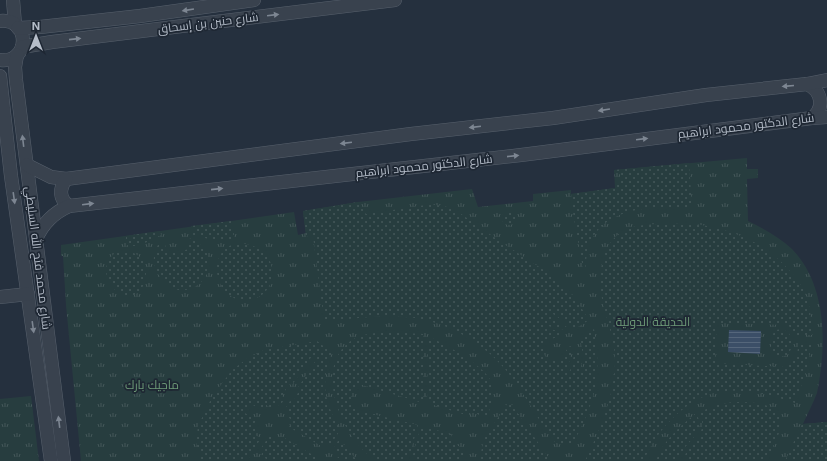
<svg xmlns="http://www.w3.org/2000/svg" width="827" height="461" font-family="Inter,Cairo,sans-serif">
<defs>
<pattern id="park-tufts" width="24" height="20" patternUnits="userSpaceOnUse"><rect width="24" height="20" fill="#273d3f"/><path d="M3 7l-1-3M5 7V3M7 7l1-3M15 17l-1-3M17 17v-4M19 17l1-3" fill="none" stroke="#445759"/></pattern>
<pattern id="garden-dots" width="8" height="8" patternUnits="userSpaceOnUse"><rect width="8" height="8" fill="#273d3f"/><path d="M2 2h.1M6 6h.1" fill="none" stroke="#445759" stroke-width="1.8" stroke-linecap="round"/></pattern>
<pattern id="water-rules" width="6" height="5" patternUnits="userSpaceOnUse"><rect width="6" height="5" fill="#3b4e67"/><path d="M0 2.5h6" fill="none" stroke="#55667b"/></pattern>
</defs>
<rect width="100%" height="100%" fill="#25303e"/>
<g fill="url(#park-tufts)">
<path d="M 747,158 L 747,169 L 758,169 L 758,178 L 747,179 L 748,221 C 764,229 779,237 792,249 C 827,285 827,345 817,393 C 813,404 807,414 803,424 L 827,422 L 827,461 L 81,461 L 66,305 L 63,256 L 61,256 L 61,245 L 294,212 L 298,235 L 306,233 L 303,211 L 358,202 L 472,189 L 478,207 L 533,201 L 533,194 L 571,190 L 571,194 L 615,188 L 614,170 Z"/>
<path d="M 31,396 L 39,461 L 0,461 L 0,399 Z"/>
</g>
<g fill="url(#garden-dots)">
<path d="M 689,163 L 692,208 C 658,206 606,205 590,243 C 586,252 586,264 585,274 L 584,274 L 573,213 L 571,194 L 615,188 L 615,183 L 621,183 L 620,173 L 615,173 L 614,170 Z"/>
<path d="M 358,202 L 366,214 L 426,205 C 438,204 447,206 457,211 L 501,242 L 556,278 L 575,298 L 589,320 L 575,329 L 550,312 L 549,314 L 568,328 L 566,330 L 543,325 L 543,327 L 565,333 L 565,335 C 559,337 551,338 547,342 C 538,349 546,364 557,360 C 562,358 566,350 570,346 L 573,348 L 567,370 L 570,371 L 576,347 L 578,347 L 582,367 L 585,367 L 580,337 L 594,329 C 600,364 599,386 585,419 C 581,426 579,434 574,441 C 568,446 562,446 555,442 C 537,419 524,392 505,369 C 480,340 442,319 404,317 C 378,315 350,319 324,321 L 313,236 L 306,237 L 303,211 Z"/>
<circle cx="509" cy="218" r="7"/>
<path d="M 231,221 L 235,239 L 209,239 L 193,235 L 191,226 Z"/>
<path d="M 685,223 C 724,226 763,240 789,270 C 795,277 801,284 805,293 C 811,306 811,321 812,335 L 796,335 L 790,327 L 786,325 L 717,323 L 715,363 L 782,367 C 796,364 798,355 798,343 L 812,343 L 806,373 L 795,403 C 774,396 749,389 726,391 C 691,393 656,429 644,461 L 585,461 C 600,430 615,395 615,360 C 615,340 607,322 603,303 C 596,276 601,235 633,227 C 650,223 668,224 685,223 Z"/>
<path d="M 160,231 L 161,235 C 148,240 141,249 126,245 L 126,236 Z"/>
<path d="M 193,238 C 236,267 182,316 158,274 C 153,265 152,254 158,245 L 165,243 L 166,251 L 178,252 L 189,249 L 189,239 Z"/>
<path d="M 238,243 C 256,244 273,253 272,274 C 272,279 271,284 268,288 C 264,295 258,298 251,300 C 217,307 201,251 238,243 Z"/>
<path d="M 121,251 C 160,249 148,307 121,294 C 115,291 111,286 108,280 C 103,268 108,254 121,251 Z"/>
<path d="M 775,330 C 792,326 797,345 787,355 C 782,357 775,358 771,353 L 771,338 Z"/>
<path d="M 388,332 L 423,334 L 423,403 L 362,385 C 347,390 348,404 360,411 L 418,425 L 408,461 C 399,461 385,461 377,460 C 368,456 362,449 356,442 C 336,416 317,363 352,340 C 362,333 376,333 388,332 Z"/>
<path d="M 428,336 C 444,344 483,364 491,381 C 493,388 493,396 491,403 C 490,408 489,413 486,417 L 482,417 L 473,411 L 471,412 L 469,416 L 427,403 Z"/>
<path d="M 317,341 L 332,353 C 320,380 324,405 341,429 L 331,444 L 326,443 L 325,445 L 323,444 L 321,446 L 289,427 L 293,421 L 288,417 L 291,412 L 285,409 L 290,401 L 293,402 L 299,391 L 297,389 L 316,360 L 312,356 L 292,385 L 289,384 L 282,396 L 285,398 L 280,406 L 275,403 L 271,408 L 266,405 L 262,410 L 251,404 L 245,413 L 256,420 L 253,426 L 259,430 L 255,435 L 261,438 L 247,461 L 201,461 L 196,442 L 198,426 L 212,397 L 232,370 L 248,358 L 264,350 Z"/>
<path d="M 509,401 L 551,461 L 476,461 L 481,452 L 484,439 Z"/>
<path d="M 733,402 C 750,402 786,401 780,429 C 778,440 770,450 767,461 L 685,461 C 684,439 710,441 700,412 L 715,405 Z"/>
<path d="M 696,413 C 709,437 680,440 681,461 L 656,461 C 663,440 680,427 696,413 Z"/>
<path d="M 827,422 L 827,461 L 785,461 L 802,424 Z"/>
<path d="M 421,426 L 451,434 L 454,443 L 463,449 C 464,455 463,457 459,461 L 411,461 Z"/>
<path d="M 270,435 L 280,441 L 283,437 L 321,460 L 270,461 L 261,456 L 262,453 L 259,451 Z"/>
<path d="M 339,439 L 355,458 L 356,461 L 344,461 L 337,457 L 337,451 L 334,448 Z"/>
</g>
<path fill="url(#water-rules)" d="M 729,330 L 761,331 L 760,354 L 728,352 Z"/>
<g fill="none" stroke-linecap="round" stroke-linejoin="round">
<g stroke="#57606c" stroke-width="14">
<g id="street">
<path d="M 13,0 L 15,24"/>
<path d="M 0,21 C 31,18 30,64 0,60"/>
<path d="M 18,28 L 40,27 L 140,16 L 254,0"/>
<path d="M 22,47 L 52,42 L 395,0"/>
<path d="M 17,55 L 15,67 L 16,80 L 64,461"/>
<path d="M 0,76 L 11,176 L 51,461"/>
<path d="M 807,84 C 822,91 825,108 812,118"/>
<path d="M 27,165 L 51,177 L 66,179 L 411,134 L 553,118 L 706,95 L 807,84 L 827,80"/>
<path d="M 66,179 C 59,189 59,199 69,206"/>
<path d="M 36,239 C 43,223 53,213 69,206 L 521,155 L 812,118 L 827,117"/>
<path d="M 0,297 L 28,294"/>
</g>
</g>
<use href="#street" stroke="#39424e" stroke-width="13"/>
</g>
<defs><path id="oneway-solid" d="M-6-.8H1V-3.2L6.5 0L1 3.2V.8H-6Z"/></defs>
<g fill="#7d8692">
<use href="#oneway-solid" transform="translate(188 10) rotate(171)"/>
<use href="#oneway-solid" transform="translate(273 15) rotate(-7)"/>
<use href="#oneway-solid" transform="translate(75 39) rotate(-6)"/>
<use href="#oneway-solid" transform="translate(788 86) rotate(175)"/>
<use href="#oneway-solid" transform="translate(604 110) rotate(171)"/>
<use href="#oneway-solid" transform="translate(475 127) rotate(173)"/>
<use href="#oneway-solid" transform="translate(642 139) rotate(-7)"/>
<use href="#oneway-solid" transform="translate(23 141) rotate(-97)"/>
<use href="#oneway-solid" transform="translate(346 143) rotate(173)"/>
<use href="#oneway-solid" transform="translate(513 156) rotate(-6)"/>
<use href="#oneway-solid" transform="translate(217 189) rotate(-6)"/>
<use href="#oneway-solid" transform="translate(14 198) rotate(82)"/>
<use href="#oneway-solid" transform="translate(88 204) rotate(-7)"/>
<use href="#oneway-solid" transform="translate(33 327) rotate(82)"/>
<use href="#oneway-solid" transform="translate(59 422) rotate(-97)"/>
</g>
<g text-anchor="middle" stroke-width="3.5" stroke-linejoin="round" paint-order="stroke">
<g font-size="12" fill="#b5bdc9" stroke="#1e2733">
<text transform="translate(208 23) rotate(-7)" y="4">شارع حنين بن إسحاق</text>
<text transform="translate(746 126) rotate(-7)" y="4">شارع الدكتور محمود ابراهيم</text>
<text transform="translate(424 166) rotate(-6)" y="4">شارع الدكتور محمود ابراهيم</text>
<text transform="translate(38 258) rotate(83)" y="4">شارع محمد فتح الله السليطي</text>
</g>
<g font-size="12" fill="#6d9a77" stroke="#1e2733">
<text x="653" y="326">الحديقة الدولية</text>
<text x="152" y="389">ماجيك بارك</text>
</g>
</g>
<g transform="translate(36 36)" stroke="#1e2733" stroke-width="3" paint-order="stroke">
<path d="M0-3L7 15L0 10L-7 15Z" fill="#b5bdc9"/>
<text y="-6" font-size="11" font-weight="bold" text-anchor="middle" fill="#b5bdc9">N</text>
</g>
</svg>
